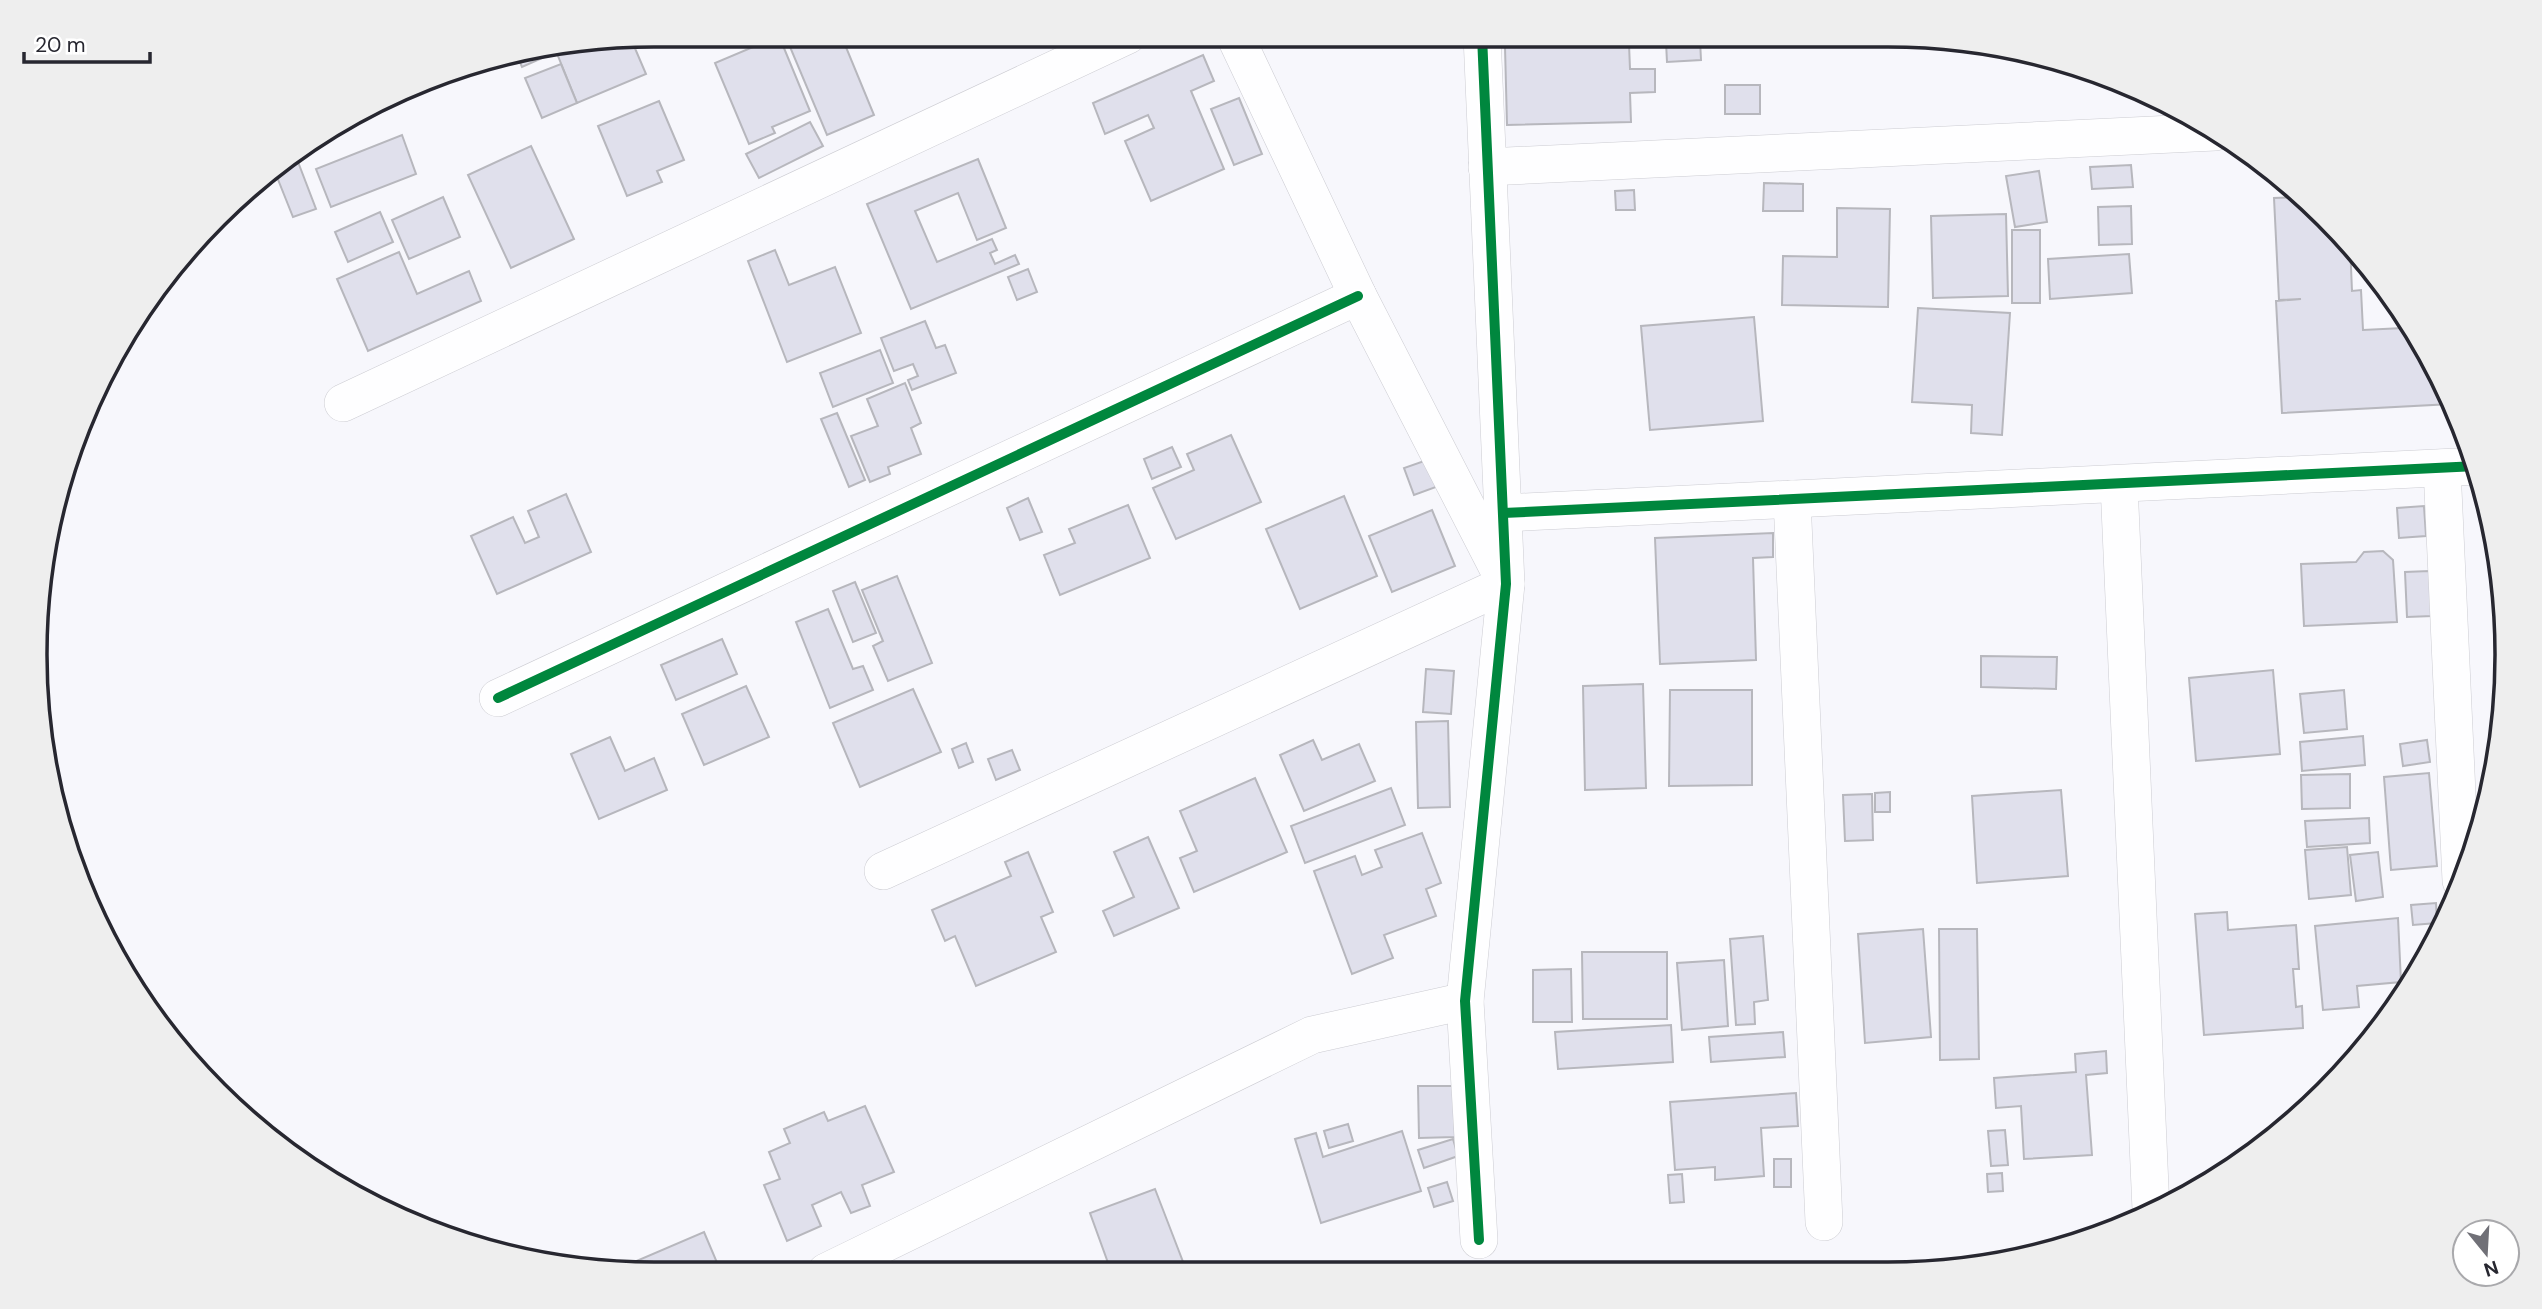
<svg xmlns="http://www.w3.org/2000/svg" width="2542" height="1309" font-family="'DM Sans',sans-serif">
<rect width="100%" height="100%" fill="#f7f7fc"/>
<g fill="#e0e0ec" stroke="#b7b7bd" stroke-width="2">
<path d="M 785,35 L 841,35 L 874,115 L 827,135 Z"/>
<path d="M 779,36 L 810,111 L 772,127 L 775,133 L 749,144 L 715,63 Z"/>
<path d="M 631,39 L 646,74 L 577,103 L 556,51 Z"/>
<path d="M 1700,40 L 1701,60 L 1667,62 L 1666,42 Z"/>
<path d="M 1629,44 L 1630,69 L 1655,69 L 1655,92 L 1630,93 L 1631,122 L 1507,125 L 1505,47 Z"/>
<path d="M 548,53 L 549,55 L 522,67 L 518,58 Z"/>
<path d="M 1203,55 L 1214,81 L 1191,91 L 1224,169 L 1151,201 L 1125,141 L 1154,128 L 1148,115 L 1105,134 L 1093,103 Z"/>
<path d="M 561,64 L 577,103 L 542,118 L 525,78 Z"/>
<rect x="1725" y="85" width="35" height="29"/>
<path d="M 1239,98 L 1262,154 L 1234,165 L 1211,109 Z"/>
<path d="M 659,101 L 684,160 L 657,171 L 662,182 L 627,196 L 598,126 Z"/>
<path d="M 810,122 L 823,146 L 759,178 L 746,154 Z"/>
<path d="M 402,135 L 416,174 L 331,207 L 316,169 Z"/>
<path d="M 531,146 L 574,239 L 511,268 L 468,175 Z"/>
<path d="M 295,154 L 316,209 L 293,217 L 273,167 Z"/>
<path d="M 978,159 L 1006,228 L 977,240 L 958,193 L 915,211 L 937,262 L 992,239 L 997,250 L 990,253 L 995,264 L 1015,255 L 1019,264 L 911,309 L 867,204 Z"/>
<path d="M 2131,165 L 2133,187 L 2092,189 L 2090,167 Z"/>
<path d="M 2039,171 L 2047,222 L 2015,227 L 2006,176 Z"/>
<path d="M 1764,183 L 1803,184 L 1803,211 L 1763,211 Z"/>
<path d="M 1634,190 L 1635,210 L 1616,210 L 1615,191 Z"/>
<path d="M 443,197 L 460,237 L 409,259 L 392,220 Z"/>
<path d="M 2301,197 L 2350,243 L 2352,291 L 2361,290 L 2363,330 L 2403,328 L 2402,314 L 2424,345 L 2451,404 L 2282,413 L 2276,301 L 2301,299 L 2279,300 L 2274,198 Z"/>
<path d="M 2131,206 L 2132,244 L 2099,245 L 2098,207 Z"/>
<path d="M 1837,208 L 1890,209 L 1888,307 L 1782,305 L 1783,256 L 1837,257 Z"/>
<path d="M 380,212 L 393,242 L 348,262 L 335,232 Z"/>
<path d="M 2006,214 L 2008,296 L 1933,298 L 1931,216 Z"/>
<rect x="2012" y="230" width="28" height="73"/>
<path d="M 775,250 L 789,285 L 835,267 L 861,333 L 787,362 L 748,261 Z"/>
<path d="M 399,252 L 417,294 L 469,271 L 481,301 L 368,351 L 337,279 Z"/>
<path d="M 2129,254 L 2132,293 L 2050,299 L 2048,259 Z"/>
<path d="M 1028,269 L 1037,292 L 1017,300 L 1008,277 Z"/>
<path d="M 1918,308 L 2010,313 L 2002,435 L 1971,433 L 1972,405 L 1912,402 Z"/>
<path d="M 1754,317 L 1763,421 L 1650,430 L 1641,326 Z"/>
<path d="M 925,321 L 936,348 L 945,345 L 956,373 L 912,390 L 908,380 L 918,376 L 913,364 L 894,371 L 881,338 Z"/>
<path d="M 880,350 L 893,383 L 833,407 L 820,373 Z"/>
<path d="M 905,383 L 921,423 L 911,428 L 921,454 L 888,467 L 890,474 L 870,482 L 851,436 L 878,426 L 867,399 Z"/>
<path d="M 837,413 L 865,480 L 849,487 L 821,419 Z"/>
<path d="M 1231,435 L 1261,502 L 1176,539 L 1153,488 L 1194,470 L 1187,454 Z"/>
<path d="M 1172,447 L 1181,467 L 1152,479 L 1144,459 Z"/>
<path d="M 1427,460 L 1436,487 L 1414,495 L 1404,468 Z"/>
<path d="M 566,494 L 591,552 L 497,594 L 471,536 L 513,517 L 525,543 L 539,537 L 528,511 Z"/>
<path d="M 1344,496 L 1377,576 L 1300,609 L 1266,529 Z"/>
<path d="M 1028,498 L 1042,532 L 1020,540 L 1007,508 Z"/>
<path d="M 1128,505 L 1150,558 L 1060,595 L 1044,555 L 1075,543 L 1069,529 Z"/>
<path d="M 2424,506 L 2426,536 L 2399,538 L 2397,508 Z"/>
<path d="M 1432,510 L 1455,566 L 1392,592 L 1369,536 Z"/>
<path d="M 1773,533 L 1773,557 L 1753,558 L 1756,660 L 1660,664 L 1655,538 Z"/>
<path d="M 2383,551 L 2393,560 L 2397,622 L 2304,626 L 2301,564 L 2356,562 L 2364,552 Z"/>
<path d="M 2429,571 L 2432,616 L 2407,617 L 2405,572 Z"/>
<path d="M 897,576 L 932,663 L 888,681 L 873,646 L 883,641 L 862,590 Z"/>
<path d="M 855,582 L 876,633 L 853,642 L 833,591 Z"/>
<path d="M 828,609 L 853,669 L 863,666 L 873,690 L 830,708 L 796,622 Z"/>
<path d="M 722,639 L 737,674 L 676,700 L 661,665 Z"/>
<path d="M 1981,656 L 2057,657 L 2056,689 L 1981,687 Z"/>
<path d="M 1426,669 L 1454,671 L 1451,714 L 1423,712 Z"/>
<path d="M 2273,670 L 2280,754 L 2196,761 L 2189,678 Z"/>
<path d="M 1643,684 L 1646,788 L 1585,790 L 1583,686 Z"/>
<path d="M 746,686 L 769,737 L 704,765 L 682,714 Z"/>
<path d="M 913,689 L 941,752 L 860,787 L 833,723 Z"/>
<path d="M 1670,690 L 1752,690 L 1752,785 L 1669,786 Z"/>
<path d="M 2344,690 L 2347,729 L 2304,733 L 2300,694 Z"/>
<path d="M 1448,721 L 1450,807 L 1418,808 L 1416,722 Z"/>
<path d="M 2363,736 L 2365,765 L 2302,771 L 2300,742 Z"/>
<path d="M 610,737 L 625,771 L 654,758 L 667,790 L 599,819 L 571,754 Z"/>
<path d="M 1313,740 L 1322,760 L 1359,744 L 1375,781 L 1304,811 L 1280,755 Z"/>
<path d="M 2427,740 L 2430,762 L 2403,766 L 2400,744 Z"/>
<path d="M 966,743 L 973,762 L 959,768 L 952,749 Z"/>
<path d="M 1012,750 L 1020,770 L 996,780 L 988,759 Z"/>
<path d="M 2429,773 L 2437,866 L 2391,870 L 2384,777 Z"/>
<path d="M 2350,774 L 2350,808 L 2302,809 L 2301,775 Z"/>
<path d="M 1255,778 L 1287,852 L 1194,892 L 1180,858 L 1197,851 L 1180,811 Z"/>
<path d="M 1391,788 L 1405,825 L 1305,863 L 1291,826 Z"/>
<path d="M 2061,790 L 2068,876 L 1977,883 L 1972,796 Z"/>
<path d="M 1890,792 L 1890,812 L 1875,812 L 1875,793 Z"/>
<path d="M 1872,794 L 1873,840 L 1845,841 L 1843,795 Z"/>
<path d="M 2369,818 L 2370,843 L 2307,847 L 2305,821 Z"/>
<path d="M 1422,833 L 1441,883 L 1426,889 L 1436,916 L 1384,935 L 1393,958 L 1352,974 L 1314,871 L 1355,856 L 1362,875 L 1382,867 L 1375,850 Z"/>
<path d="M 1148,837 L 1179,908 L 1114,936 L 1103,911 L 1134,897 L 1114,852 Z"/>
<path d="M 2347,847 L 2351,895 L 2309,899 L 2305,850 Z"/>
<path d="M 1028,852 L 1053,912 L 1041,917 L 1056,952 L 976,986 L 955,936 L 945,941 L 932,910 L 1011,876 L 1005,862 Z"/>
<path d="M 2378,852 L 2383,897 L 2356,901 L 2350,855 Z"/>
<path d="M 2436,903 L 2437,923 L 2413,925 L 2411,905 Z"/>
<path d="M 2227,912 L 2228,930 L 2296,925 L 2299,969 L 2293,969 L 2296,1007 L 2302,1006 L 2303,1028 L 2204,1035 L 2195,914 Z"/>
<path d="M 2398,918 L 2401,982 L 2357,986 L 2359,1007 L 2323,1010 L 2315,926 Z"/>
<path d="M 1923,929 L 1931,1037 L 1865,1043 L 1858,934 Z"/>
<path d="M 1939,929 L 1977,929 L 1979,1059 L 1940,1060 Z"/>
<path d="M 1763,936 L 1768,1000 L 1754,1002 L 1755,1024 L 1736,1025 L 1730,939 Z"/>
<path d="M 1582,952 L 1667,952 L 1667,1019 L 1583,1019 Z"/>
<path d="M 1724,960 L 1728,1026 L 1682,1030 L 1677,963 Z"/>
<path d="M 1571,969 L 1572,1022 L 1533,1022 L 1533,970 Z"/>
<path d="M 1671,1025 L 1673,1062 L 1558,1069 L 1555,1032 Z"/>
<path d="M 1783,1032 L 1785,1057 L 1711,1062 L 1709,1037 Z"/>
<path d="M 2106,1051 L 2107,1073 L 2086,1075 L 2092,1155 L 2024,1159 L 2021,1106 L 1996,1108 L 1994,1078 L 2076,1072 L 2075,1054 Z"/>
<path d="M 1418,1086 L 1454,1086 L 1455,1137 L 1419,1138 Z"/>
<path d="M 1796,1093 L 1798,1126 L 1761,1128 L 1764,1176 L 1715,1180 L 1715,1167 L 1675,1170 L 1670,1102 Z"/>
<path d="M 865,1106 L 894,1172 L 862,1185 L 870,1206 L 851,1213 L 841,1192 L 812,1205 L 821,1226 L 787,1241 L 764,1185 L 780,1179 L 769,1152 L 790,1143 L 784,1129 L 824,1112 L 828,1121 Z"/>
<path d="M 1348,1124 L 1353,1141 L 1329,1148 L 1324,1131 Z"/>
<path d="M 2005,1130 L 2008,1165 L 1991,1166 L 1988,1131 Z"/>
<path d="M 1402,1131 L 1421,1191 L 1321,1223 L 1295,1139 L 1316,1133 L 1323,1157 Z"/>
<path d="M 1453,1139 L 1458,1156 L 1424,1168 L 1418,1150 Z"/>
<rect x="1774" y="1159" width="17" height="28"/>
<path d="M 2002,1173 L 2003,1191 L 1988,1192 L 1987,1174 Z"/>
<path d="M 1682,1174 L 1684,1202 L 1670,1203 L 1668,1175 Z"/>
<path d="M 1447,1182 L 1453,1201 L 1434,1207 L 1428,1188 Z"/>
<path d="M 1155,1189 L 1185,1267 L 1175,1271 L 1111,1271 L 1090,1213 Z"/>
<path d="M 704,1232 L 721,1272 L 611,1272 Z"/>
</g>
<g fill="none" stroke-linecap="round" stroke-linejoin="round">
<g stroke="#ccccd2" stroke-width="38">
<g id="street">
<path d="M 1235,36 L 1358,296 L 1501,574"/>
<path d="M 1487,167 L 2215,132"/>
<path d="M 343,403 L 1128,35"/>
<path d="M 2442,468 L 2461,881"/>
<path d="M 2119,484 L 2151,1210"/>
<path d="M 1792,499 L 1824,1222"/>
<path d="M 1503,513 L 2477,466"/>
<path d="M 498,698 L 1358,296"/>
<path d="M 883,871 L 1506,584"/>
<path d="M 1479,1240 L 1465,1001 L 1506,584 L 1482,36"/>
<path d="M 826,1272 L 1312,1035 L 1465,1001"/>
</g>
</g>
<use href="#street" stroke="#fefeff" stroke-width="37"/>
<g stroke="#fff" stroke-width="15">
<g id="cycleway">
<path d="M 1503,513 L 2477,466"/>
<path d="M 498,698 L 1358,296"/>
<path d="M 1479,1240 L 1465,1001 L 1506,584 L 1482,36"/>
</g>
</g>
<use href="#cycleway" stroke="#00873e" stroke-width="10"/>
</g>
<path d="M0 0H2542V1309H0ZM654 47H1888A607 607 0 0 1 2495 654V655A607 607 0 0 1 1888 1262H654A607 607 0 0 1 47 655V654A607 607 0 0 1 654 47Z" fill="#eee" fill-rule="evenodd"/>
<path fill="none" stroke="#272730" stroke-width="3.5" d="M654 47H1888A607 607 0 0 1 2495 654V655A607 607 0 0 1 1888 1262H654A607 607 0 0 1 47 655V654A607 607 0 0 1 654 47Z"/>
<g transform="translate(2486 1253) rotate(162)"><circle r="33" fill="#ffffff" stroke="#a9a9ac" stroke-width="2"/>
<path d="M0-5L12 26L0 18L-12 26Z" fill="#707077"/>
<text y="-10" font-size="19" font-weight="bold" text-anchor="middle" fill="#272730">N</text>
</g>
<path d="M24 52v10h126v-10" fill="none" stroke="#272730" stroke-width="3.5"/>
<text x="35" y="52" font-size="21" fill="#272730" stroke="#ffffff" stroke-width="5" paint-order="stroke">20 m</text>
</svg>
